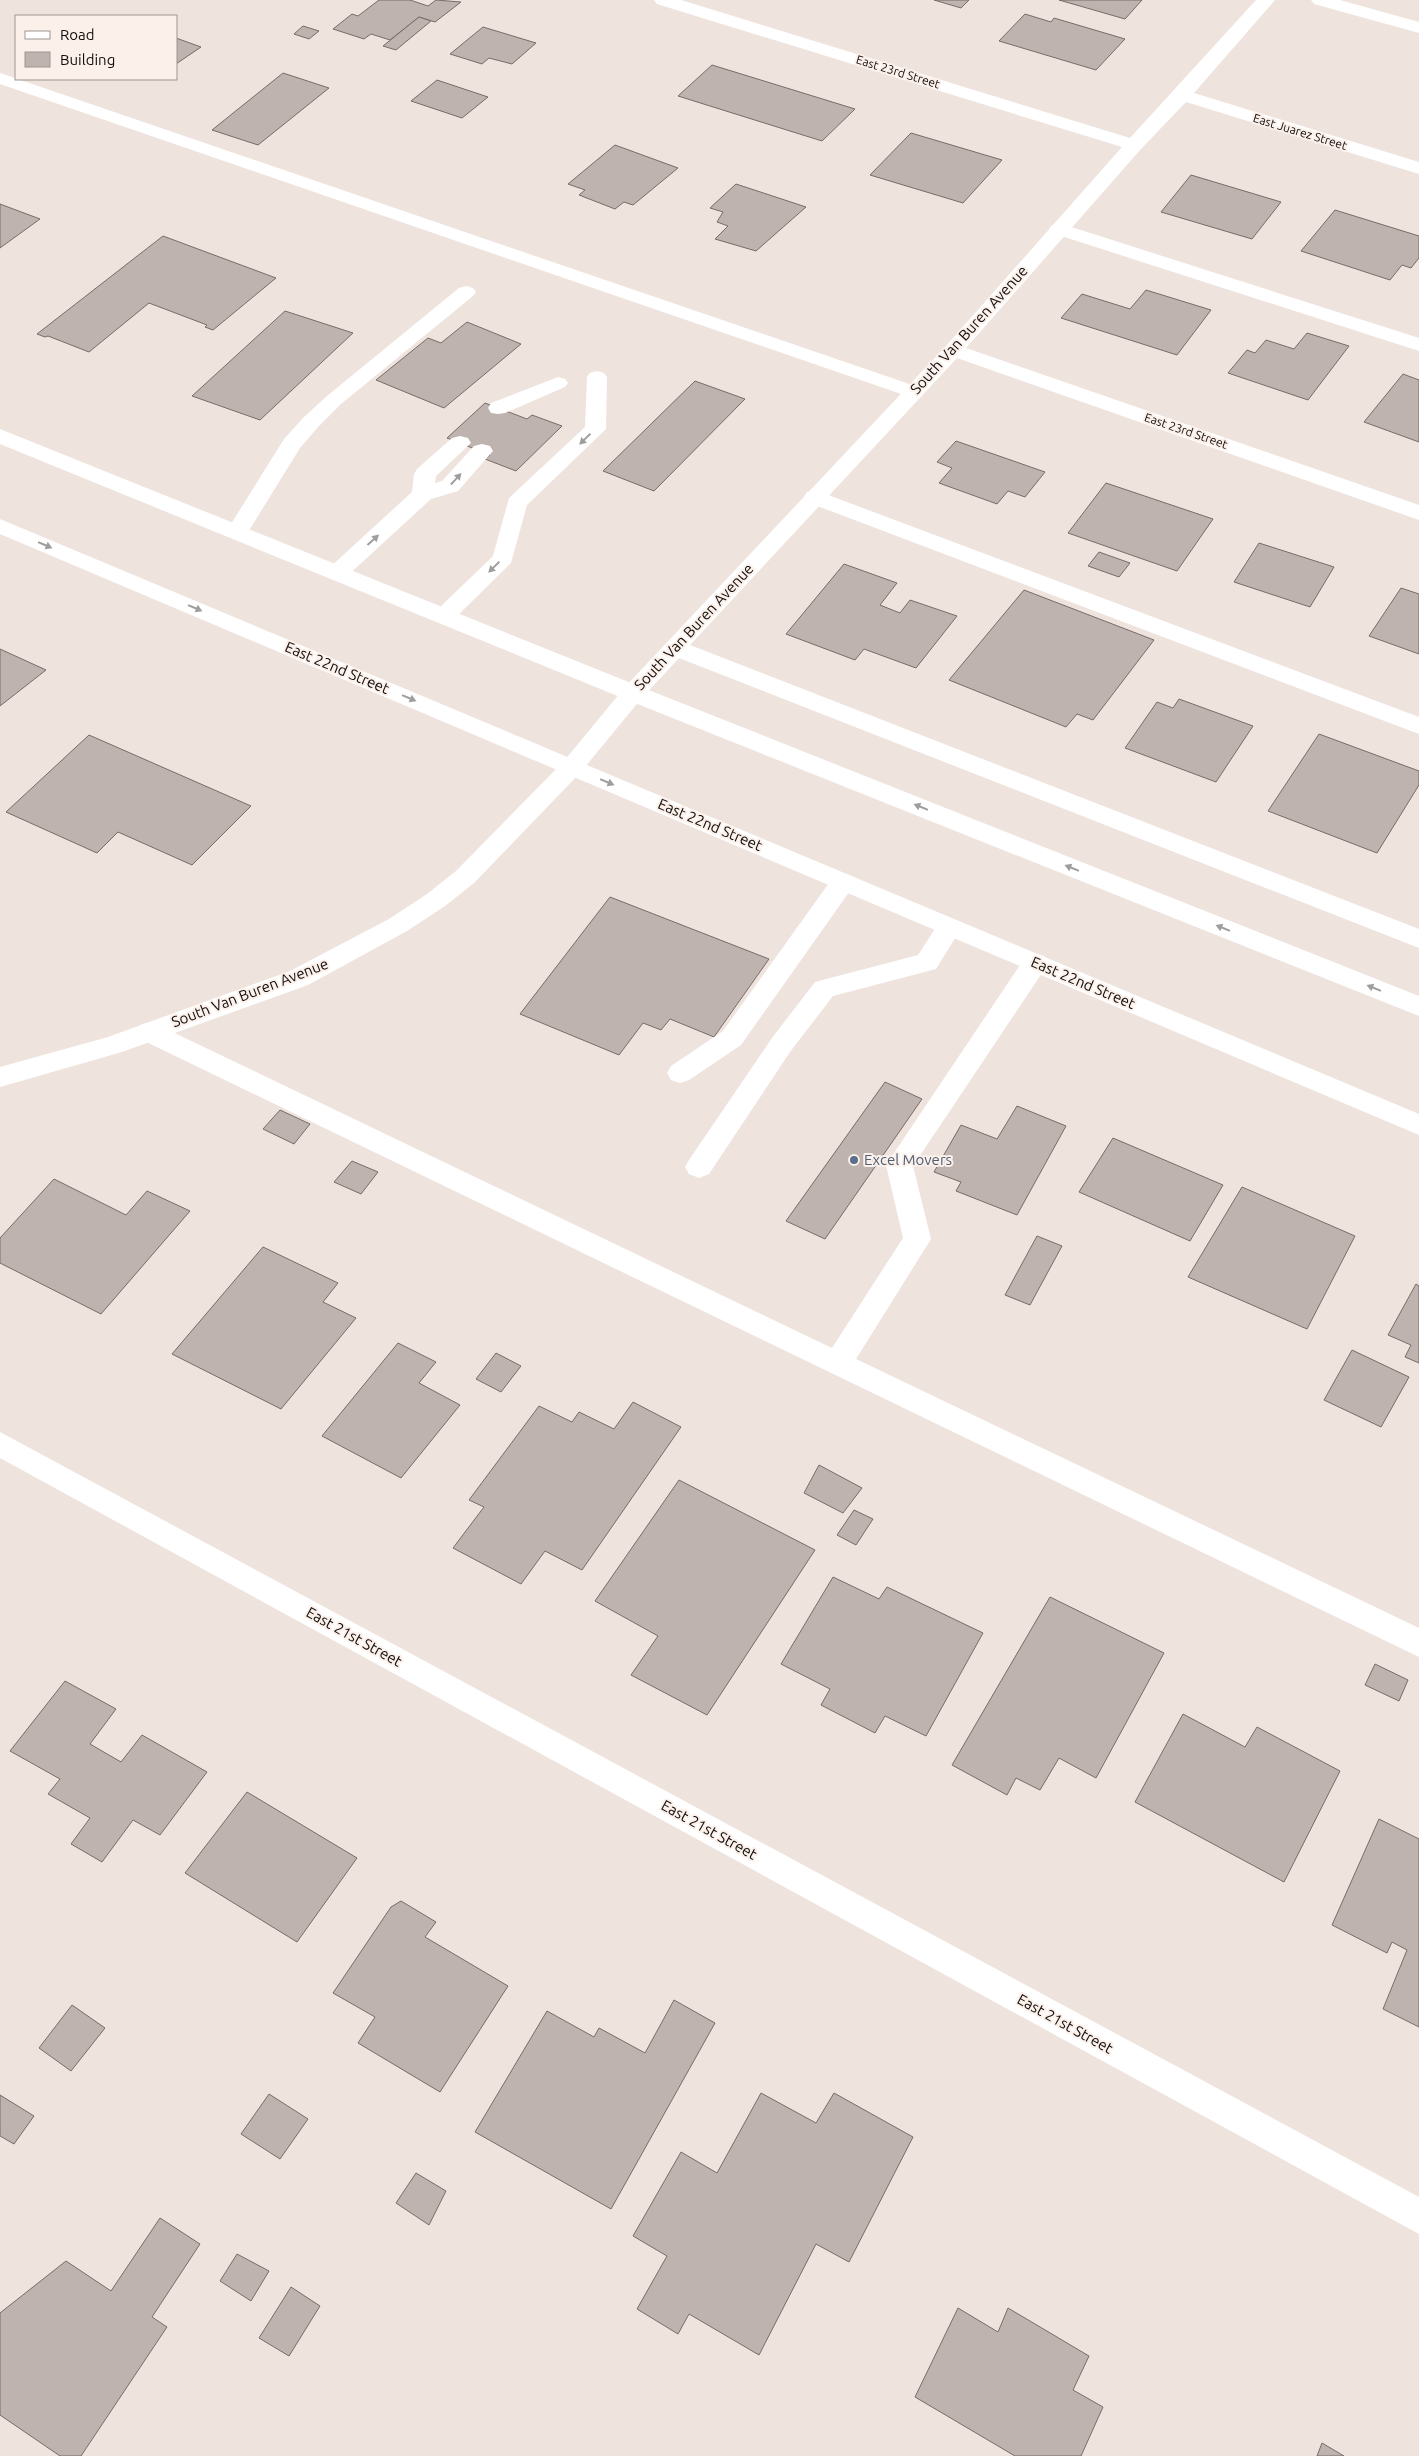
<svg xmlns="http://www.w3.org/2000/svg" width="1419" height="2456" font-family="Ubuntu,sans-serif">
<rect width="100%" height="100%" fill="#efe3de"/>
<g fill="#bfb3af" stroke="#776c68">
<path d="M 379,0 L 410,0 L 428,6 L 436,0 L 461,2 L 435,22 L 419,17 L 390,40 L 371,34 L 364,39 L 333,29 L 352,14 L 358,16 Z"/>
<path d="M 934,0 L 969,0 L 961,8 Z"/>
<path d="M 1059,0 L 1142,0 L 1125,19 Z"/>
<path d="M 1025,14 L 1051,22 L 1054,18 L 1125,39 L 1096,70 L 999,41 Z"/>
<path d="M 419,17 L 431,21 L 396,50 L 383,46 Z"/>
<path d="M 303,26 L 319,31 L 309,39 L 294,34 Z"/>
<path d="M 483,27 L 536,43 L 512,64 L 489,58 L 482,64 L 450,54 Z"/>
<path d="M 176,38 L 201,47 L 176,64 Z"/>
<path d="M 712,65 L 855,109 L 822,141 L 678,96 Z"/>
<path d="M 283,73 L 329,88 L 258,145 L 212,130 Z"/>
<path d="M 437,80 L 488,97 L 462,118 L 411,101 Z"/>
<path d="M 911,133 L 1002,160 L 963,203 L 870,175 Z"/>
<path d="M 615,145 L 678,168 L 633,205 L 624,202 L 615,209 L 579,195 L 585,190 L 568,184 Z"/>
<path d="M 1191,175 L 1281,202 L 1252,239 L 1161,212 Z"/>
<path d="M 736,184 L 806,207 L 756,251 L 715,239 L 728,226 L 717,222 L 723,212 L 710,208 Z"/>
<path d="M 0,204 L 40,219 L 0,248 Z"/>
<path d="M 1335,210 L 1419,236 L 1419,258 L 1411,268 L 1402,265 L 1390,280 L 1301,251 Z"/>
<path d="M 163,236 L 276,278 L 213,330 L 205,327 L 207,325 L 149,303 L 89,352 L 48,336 L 45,337 L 37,334 Z"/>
<path d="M 1146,290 L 1211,310 L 1177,355 L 1061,318 L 1082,294 L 1130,309 Z"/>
<path d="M 285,311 L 353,333 L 260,420 L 192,396 Z"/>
<path d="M 467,322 L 521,344 L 444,408 L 376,380 L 428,338 L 441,343 Z"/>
<path d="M 1307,333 L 1349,346 L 1308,400 L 1228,373 L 1247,350 L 1255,353 L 1266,340 L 1294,349 Z"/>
<path d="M 1403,374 L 1419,380 L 1419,442 L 1364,422 Z"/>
<path d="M 695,381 L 745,399 L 654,491 L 603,471 Z"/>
<path d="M 485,403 L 527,419 L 532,415 L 562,426 L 516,471 L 485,459 L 490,455 L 447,438 Z"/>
<path d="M 956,441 L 1045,472 L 1025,497 L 1008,491 L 997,504 L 939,483 L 952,468 L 937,462 Z"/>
<path d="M 1106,483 L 1213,519 L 1177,571 L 1068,533 Z"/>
<path d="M 1259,543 L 1334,567 L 1310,607 L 1234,582 Z"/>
<path d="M 1099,552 L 1130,563 L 1119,577 L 1088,566 Z"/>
<path d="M 844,564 L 897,583 L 880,605 L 900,613 L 910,600 L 957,616 L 916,668 L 864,649 L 855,660 L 786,634 Z"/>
<path d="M 1401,588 L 1419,594 L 1419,654 L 1369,636 Z"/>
<path d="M 1024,590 L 1154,640 L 1093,720 L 1077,714 L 1066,727 L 949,680 Z"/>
<path d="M 0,649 L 46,670 L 0,706 Z"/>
<path d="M 1179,699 L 1253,726 L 1216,782 L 1125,748 L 1157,702 L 1173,708 Z"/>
<path d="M 1319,734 L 1419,771 L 1419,785 L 1377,853 L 1268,811 Z"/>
<path d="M 89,735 L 251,806 L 192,865 L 118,832 L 97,853 L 6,812 Z"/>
<path d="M 610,897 L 769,959 L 714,1037 L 670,1019 L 661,1030 L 643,1023 L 619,1055 L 520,1014 Z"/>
<path d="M 885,1082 L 922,1099 L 825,1239 L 786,1221 Z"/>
<path d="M 1017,1106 L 1066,1126 L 1017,1215 L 956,1191 L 961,1182 L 934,1172 L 961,1125 L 997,1139 Z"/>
<path d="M 280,1110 L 310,1124 L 294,1144 L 263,1129 Z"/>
<path d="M 1113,1138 L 1223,1185 L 1190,1241 L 1079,1192 Z"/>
<path d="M 352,1161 L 378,1172 L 361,1194 L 334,1182 Z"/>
<path d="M 54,1179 L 126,1215 L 147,1191 L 190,1211 L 101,1314 L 0,1263 L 0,1238 Z"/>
<path d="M 1242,1187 L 1355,1236 L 1307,1329 L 1188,1277 Z"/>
<path d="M 1037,1236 L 1062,1246 L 1030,1305 L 1005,1295 Z"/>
<path d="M 263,1247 L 338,1283 L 323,1302 L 356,1318 L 281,1409 L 172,1354 Z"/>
<path d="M 1416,1284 L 1419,1286 L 1419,1363 L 1405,1357 L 1411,1345 L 1388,1335 Z"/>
<path d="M 398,1343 L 436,1362 L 419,1383 L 460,1405 L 401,1478 L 322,1436 Z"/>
<path d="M 1352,1350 L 1409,1377 L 1381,1427 L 1324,1400 Z"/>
<path d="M 496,1353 L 521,1366 L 501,1392 L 476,1379 Z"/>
<path d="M 633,1402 L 681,1427 L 582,1570 L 545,1551 L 521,1584 L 453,1548 L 484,1507 L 469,1500 L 539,1406 L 572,1422 L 579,1412 L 614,1429 Z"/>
<path d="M 819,1465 L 862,1488 L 843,1513 L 804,1493 Z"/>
<path d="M 679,1480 L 815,1550 L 707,1715 L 631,1675 L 658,1636 L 595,1601 Z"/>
<path d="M 854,1510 L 873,1519 L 856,1545 L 837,1535 Z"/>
<path d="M 833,1577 L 879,1599 L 887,1587 L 983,1633 L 926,1736 L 885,1716 L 875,1733 L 821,1705 L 830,1689 L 781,1664 Z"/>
<path d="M 1050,1597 L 1164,1653 L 1096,1778 L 1059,1758 L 1040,1790 L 1016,1778 L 1007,1795 L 952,1765 Z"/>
<path d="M 1375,1664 L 1408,1680 L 1399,1701 L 1365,1685 Z"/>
<path d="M 65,1681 L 116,1709 L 90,1744 L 121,1762 L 142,1735 L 207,1772 L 160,1835 L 133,1820 L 102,1862 L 71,1844 L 90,1818 L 48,1794 L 60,1779 L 10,1751 Z"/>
<path d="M 1183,1714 L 1245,1747 L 1257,1727 L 1340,1771 L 1284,1882 L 1135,1802 Z"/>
<path d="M 247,1792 L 357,1858 L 297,1942 L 185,1873 Z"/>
<path d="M 1379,1819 L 1419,1839 L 1419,2027 L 1383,2009 L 1407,1950 L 1392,1942 L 1387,1953 L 1332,1925 Z"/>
<path d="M 401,1901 L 436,1922 L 425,1937 L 508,1986 L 440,2092 L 358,2043 L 375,2017 L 333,1993 L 391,1907 Z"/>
<path d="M 674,2000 L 715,2023 L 611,2209 L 475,2132 L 547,2011 L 594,2037 L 599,2028 L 645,2053 Z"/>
<path d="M 72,2005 L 105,2028 L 71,2071 L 39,2048 Z"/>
<path d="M 761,2093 L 816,2123 L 834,2093 L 913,2137 L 849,2262 L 816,2244 L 759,2355 L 689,2314 L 678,2334 L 637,2309 L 667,2256 L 633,2236 L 681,2152 L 717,2173 Z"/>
<path d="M 269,2094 L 308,2119 L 280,2159 L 241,2134 Z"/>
<path d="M 0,2095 L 34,2116 L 14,2144 L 0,2136 Z"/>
<path d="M 416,2173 L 446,2191 L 429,2225 L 396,2203 Z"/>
<path d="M 160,2218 L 200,2244 L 152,2317 L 167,2327 L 81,2456 L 60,2456 L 0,2415 L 0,2313 L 66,2261 L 111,2291 Z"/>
<path d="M 237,2254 L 269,2271 L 251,2301 L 220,2281 Z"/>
<path d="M 291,2287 L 320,2306 L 289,2356 L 259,2338 Z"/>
<path d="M 958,2308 L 998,2332 L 1008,2308 L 1089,2356 L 1073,2390 L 1103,2407 L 1081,2456 L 1015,2456 L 915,2397 Z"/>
<path d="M 1322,2443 L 1344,2456 L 1317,2456 Z"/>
</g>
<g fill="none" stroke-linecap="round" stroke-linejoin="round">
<g fill="#fff" fill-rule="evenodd">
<path d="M 1311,0 L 1340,0 L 1419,22 L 1419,33 L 1314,4 Z"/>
<path d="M 0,73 L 921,388 L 924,392 L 921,396 L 914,398 L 907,396 L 0,84 Z"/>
<path d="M 1059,223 L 1419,338 L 1419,351 L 1052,233 L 1049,229 L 1052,225 Z"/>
<path d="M 466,286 L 473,288 L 476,292 L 473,296 L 341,404 L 318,427 L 300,448 L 245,537 L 237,539 L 229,537 L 226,532 L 284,439 L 304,417 L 327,396 L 459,288 Z"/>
<path d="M 597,371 L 604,373 L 607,377 L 606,429 L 527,505 L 511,563 L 452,621 L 444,623 L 436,621 L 433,616 L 436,611 L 493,556 L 509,498 L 585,427 L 587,377 L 590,373 Z"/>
<path d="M 558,377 L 565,379 L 568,383 L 565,387 L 505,413 L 498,414 L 491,413 L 488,408 L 491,403 Z"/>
<path d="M 460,436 L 468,438 L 471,443 L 436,476 L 435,483 L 442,481 L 474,446 L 482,444 L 490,446 L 493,451 L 458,491 L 431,499 L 345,578 L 337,580 L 329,578 L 326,573 L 329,568 L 412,492 L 414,474 L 417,469 L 452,438 Z"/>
<path d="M 815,490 L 1419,717 L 1419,734 L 807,502 L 804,497 L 807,492 Z"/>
<path d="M 843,873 L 852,876 L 855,882 L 852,888 L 741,1045 L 689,1080 L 680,1083 L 671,1080 L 667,1073 L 671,1066 L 723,1031 L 834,876 Z"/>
<path d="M 949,918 L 958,921 L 962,927 L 936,969 L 833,996 L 790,1052 L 709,1174 L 699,1178 L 689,1174 L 685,1167 L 689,1160 L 772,1038 L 815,982 L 918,955 L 940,921 Z"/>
<path d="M 1035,954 L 1044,956 L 1048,963 L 1044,970 L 913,1166 L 931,1239 L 856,1359 L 1419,1628 L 1419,1657 L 140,1039 L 136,1032 L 140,1025 L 149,1022 L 158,1025 L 832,1348 L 903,1238 L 886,1165 L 1026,956 Z"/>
</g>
<g fill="#fff" fill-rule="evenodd">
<path d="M 654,0 L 681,0 L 1130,138 L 1256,0 L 1275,0 L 1194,93 L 1419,162 L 1419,174 L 1186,102 L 1141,149 L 966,348 L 1419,505 L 1419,520 L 957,358 L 690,645 L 1419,929 L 1419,948 L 679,658 L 641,699 L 580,773 L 474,883 L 445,906 L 407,931 L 308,985 L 122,1052 L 0,1087 L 0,1067 L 108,1037 L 290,971 L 389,919 L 427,894 L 456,871 L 564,761 L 625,687 L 946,346 L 1122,147 L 657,4 Z"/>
<path d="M 0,1432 L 1419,2197 L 1419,2234 L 0,1458 Z"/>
</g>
<g fill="#fff" fill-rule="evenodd">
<path d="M 0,429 L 641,687 L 1419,996 L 1419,1016 L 625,699 L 0,444 Z"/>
<path d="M 0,519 L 1419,1114 L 1419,1135 L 0,534 Z"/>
</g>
</g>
<defs><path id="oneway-solid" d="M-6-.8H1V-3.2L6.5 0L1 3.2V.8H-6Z" transform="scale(1.25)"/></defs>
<g fill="#9f9e9d">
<use href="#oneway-solid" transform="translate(585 439) rotate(136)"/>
<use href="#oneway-solid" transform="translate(456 479) rotate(-47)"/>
<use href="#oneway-solid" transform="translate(373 540) rotate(-42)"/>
<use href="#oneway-solid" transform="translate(45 545) rotate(23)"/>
<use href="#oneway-solid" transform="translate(494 567) rotate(136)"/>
<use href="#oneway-solid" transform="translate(195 608) rotate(23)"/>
<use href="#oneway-solid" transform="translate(409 698) rotate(23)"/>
<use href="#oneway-solid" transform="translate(607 782) rotate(23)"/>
<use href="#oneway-solid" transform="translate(921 807) rotate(-158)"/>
<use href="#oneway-solid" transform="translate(1072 868) rotate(-158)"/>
<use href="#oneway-solid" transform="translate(1223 928) rotate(-158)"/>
<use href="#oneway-solid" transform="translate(1374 988) rotate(-158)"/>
</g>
<circle fill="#5c6f8a" stroke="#fcf0eb" stroke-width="2" cx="854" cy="1160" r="5"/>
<g text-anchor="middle" stroke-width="4" stroke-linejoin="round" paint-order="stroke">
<g font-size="12" fill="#100d0b" stroke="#fcf0eb">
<text transform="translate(898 72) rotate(17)" y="4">East 23rd Street</text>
<text transform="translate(1300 132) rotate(17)" y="4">East Juarez Street</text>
<text transform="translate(1186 431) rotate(19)" y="4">East 23rd Street</text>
</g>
<g font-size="15" fill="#100d0b" stroke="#fcf0eb">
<text transform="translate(969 330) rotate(-48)" y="5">South Van Buren Avenue</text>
<text transform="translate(694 627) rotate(-47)" y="5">South Van Buren Avenue</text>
<text transform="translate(337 668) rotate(23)" y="5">East 22nd Street</text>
<text transform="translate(710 825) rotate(23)" y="5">East 22nd Street</text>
<text transform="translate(1083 983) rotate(23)" y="5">East 22nd Street</text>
<text transform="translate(250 993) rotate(-21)" y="5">South Van Buren Avenue</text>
<text transform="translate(354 1637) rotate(29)" y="5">East 21st Street</text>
<text transform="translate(709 1830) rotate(29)" y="5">East 21st Street</text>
<text transform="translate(1065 2024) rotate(29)" y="5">East 21st Street</text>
</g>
<g font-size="15" fill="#4e5e75" stroke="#fcf0eb" text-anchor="start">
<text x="864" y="1165">Excel Movers</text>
</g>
</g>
<rect x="15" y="15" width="162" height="65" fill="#fcf0eb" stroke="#9e9591"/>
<rect x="25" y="31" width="25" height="8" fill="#ffffff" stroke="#9e9591"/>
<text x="60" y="40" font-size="15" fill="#100d0b">Road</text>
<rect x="25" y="52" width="25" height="15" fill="#bfb3af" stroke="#9e9591"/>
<text x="60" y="65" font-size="15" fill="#100d0b">Building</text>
</svg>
